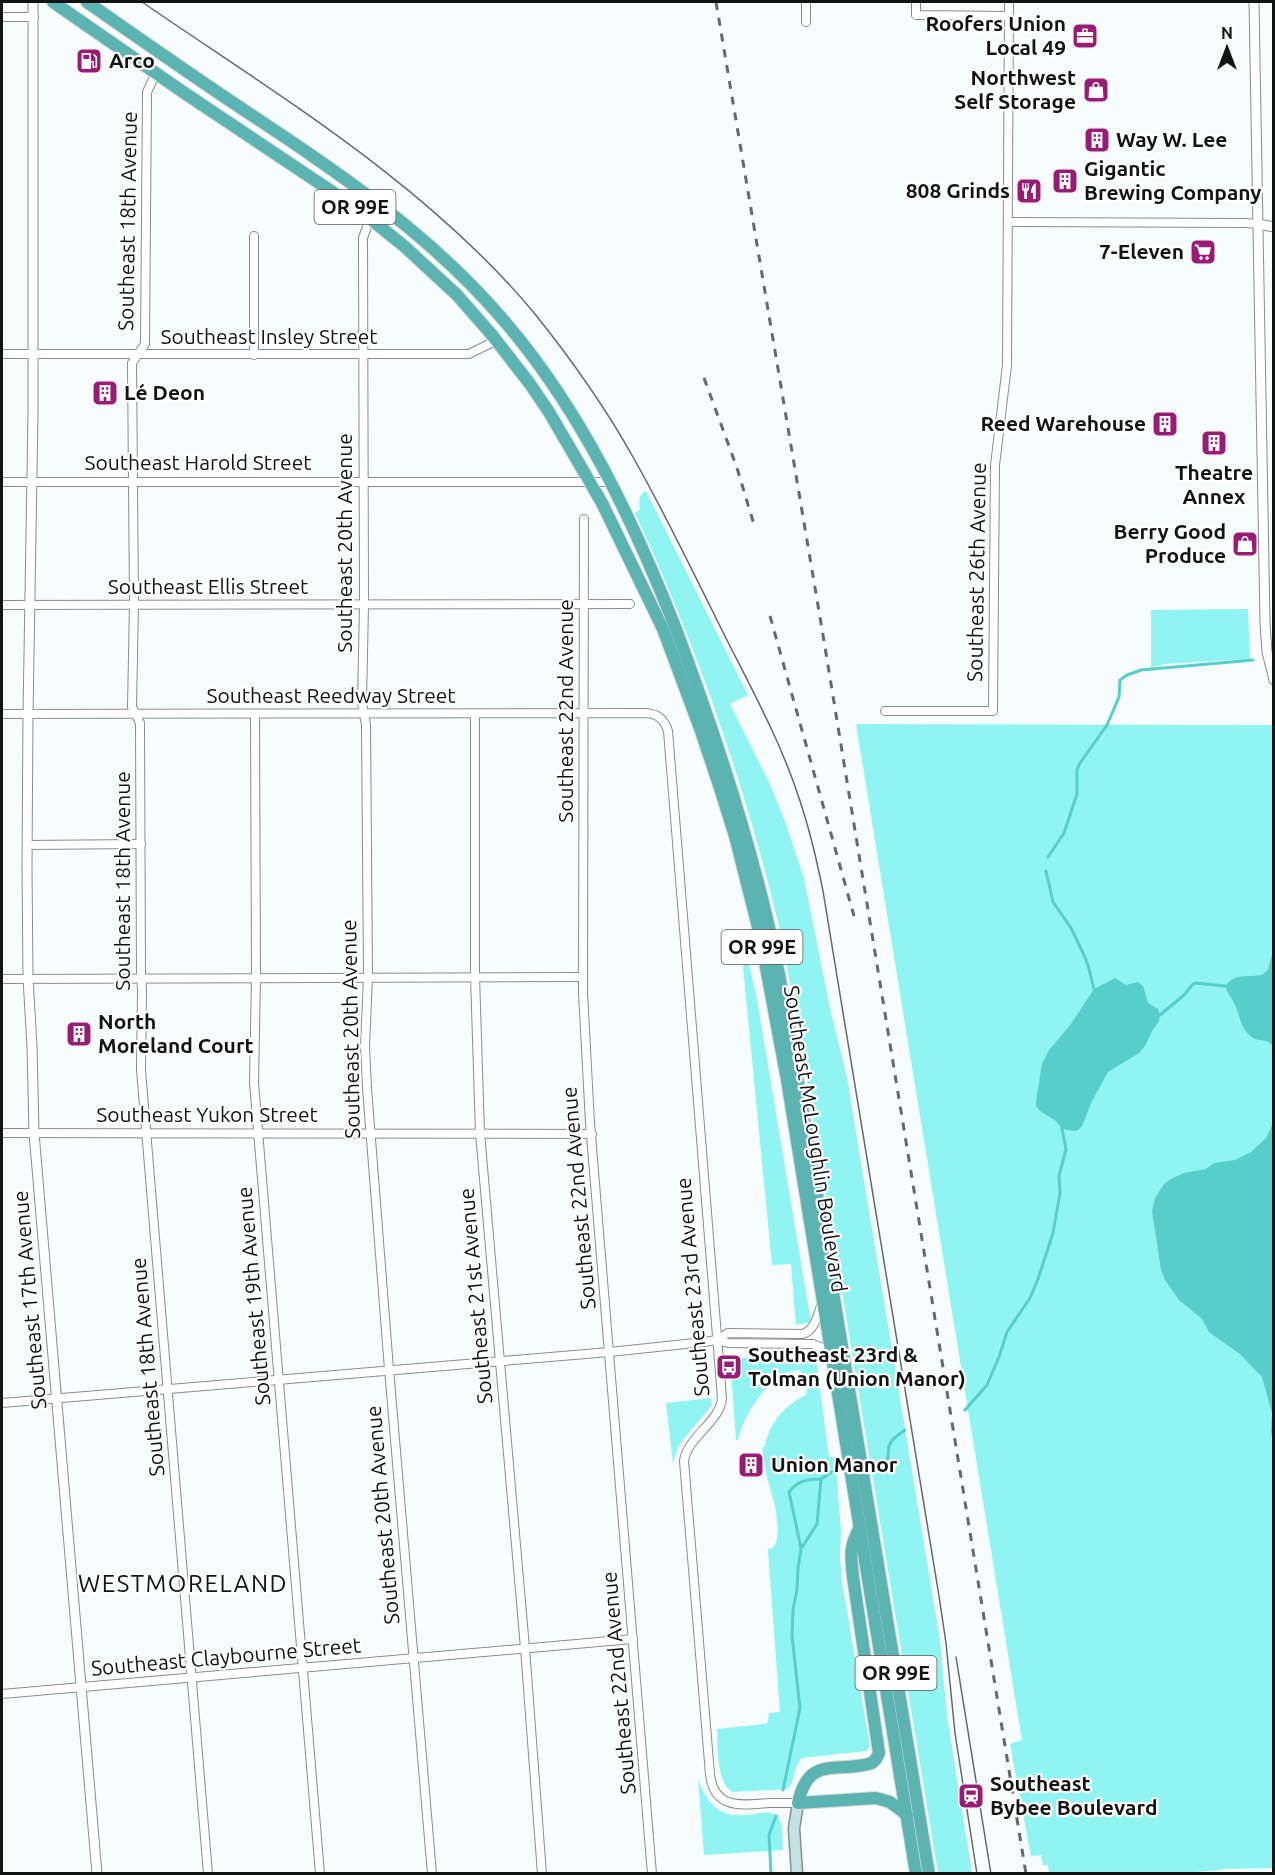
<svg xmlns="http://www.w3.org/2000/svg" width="1275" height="1875" font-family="Ubuntu,sans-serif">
<rect width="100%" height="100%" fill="#f7fdfc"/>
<g fill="#8ff4f2">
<path d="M 646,491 L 748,695 L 730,704 L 770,784 L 785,821 L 804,878 L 830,1008 L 847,1077 L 940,1640 L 947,1715 L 972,1873 L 938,1873 L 798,1025 C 791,989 785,953 777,918 C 743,779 695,642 635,513 L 640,510 C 639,503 638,494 646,491 Z"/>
<path d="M 1248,609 L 1250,659 L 1164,664 L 1151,668 L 1151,610 Z"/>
<path d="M 856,724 L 1273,725 L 1273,1868 L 1224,1869 L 1220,1870 L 1171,1874 L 1049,1874 L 1048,1865 L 1043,1865 L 1041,1855 L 1031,1856 L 1010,1744 L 1022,1740 Z"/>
<path d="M 741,946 L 745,946 L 757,999 L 811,1322 L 796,1325 L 791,1264 L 772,1265 Z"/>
<path d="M 816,1357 L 829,1457 L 836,1457 L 837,1465 L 836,1465 L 841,1532 L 840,1555 L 842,1581 L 870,1747 L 866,1751 L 802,1758 C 793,1767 796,1782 787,1789 L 733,1792 C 716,1784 718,1746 717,1729 L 765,1724 L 768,1722 L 769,1713 L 780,1712 L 768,1551 L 769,1548 L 773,1549 L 774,1545 L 776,1545 C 782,1508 768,1493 764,1460 L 762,1460 L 763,1446 L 765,1446 C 770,1422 784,1406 806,1395 L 807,1390 L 811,1388 L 808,1380 L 804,1381 L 800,1370 C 771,1370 744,1414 738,1440 L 736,1440 L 730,1358 Z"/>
<path d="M 711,1398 L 712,1405 L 679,1445 L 673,1463 L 666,1403 Z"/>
<path d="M 698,1779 C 720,1842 763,1800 778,1817 C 784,1824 782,1841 783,1850 L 704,1855 Z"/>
</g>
<g fill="#56cecc">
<path d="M 1273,955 L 1273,1046 C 1265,1037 1259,1043 1252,1037 C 1240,1029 1240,1014 1234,1003 C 1231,996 1227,993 1225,986 C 1238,969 1256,981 1266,972 C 1271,968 1268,960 1273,955 Z"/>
<path d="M 1115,978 L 1126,985 L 1138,982 L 1143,986 L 1148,1003 L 1158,1009 L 1160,1015 L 1159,1021 L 1152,1031 L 1145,1046 L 1139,1053 L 1108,1072 L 1092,1101 L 1082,1126 L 1078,1130 L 1074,1131 L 1062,1129 L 1056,1121 L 1040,1111 L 1036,1106 L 1036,1101 L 1042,1064 L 1049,1050 L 1071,1024 L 1094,989 Z"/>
<path d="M 1273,1123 L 1273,1443 L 1271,1431 L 1272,1413 L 1262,1377 L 1240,1354 L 1209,1332 L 1202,1319 L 1179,1300 L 1165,1280 L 1161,1270 L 1152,1211 L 1155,1198 L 1164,1184 L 1171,1179 L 1184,1173 L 1206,1169 L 1214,1163 L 1235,1160 L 1251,1152 L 1266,1138 Z"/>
</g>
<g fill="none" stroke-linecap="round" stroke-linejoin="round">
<g stroke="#56cecc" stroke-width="3">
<path d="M 1048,857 L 1064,833 L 1077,794 L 1077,770 L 1080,763 L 1107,725 L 1119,697 L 1120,680 L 1127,675 L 1141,670 L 1253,660"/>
<path d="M 1046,871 L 1053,902 L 1071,928 L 1083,953 L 1088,965 L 1094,989"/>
<path d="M 1160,1015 L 1184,995 L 1192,985 L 1195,983 L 1225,986"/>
<path d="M 965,1410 L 987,1385 L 999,1357 L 1007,1332 L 1030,1298 L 1038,1279 L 1053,1233 L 1060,1193 L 1059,1176 L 1066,1149 L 1062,1129"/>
<path d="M 874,1463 L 886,1462 C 890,1456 887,1453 889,1446 C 891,1439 899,1434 905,1430"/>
<path d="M 801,1548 L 789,1492 C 797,1481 807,1479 821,1479"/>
<path d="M 783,1790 L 800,1708 L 792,1636 L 793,1609 L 797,1590 L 798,1568 L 801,1549 L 817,1524 L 821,1479 L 835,1470"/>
<path d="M 771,1874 L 769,1835 L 776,1816"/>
</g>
<g stroke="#888e8d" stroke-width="10">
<g id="minor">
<path d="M 806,2 L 806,22"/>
<path d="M 916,2 L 916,15 L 1009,16"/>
<path d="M 2,17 L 34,17"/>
<path d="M 156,73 L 147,92 L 145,344 L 132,363 L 134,604 L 132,707 L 140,723 L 141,978 L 142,989 L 141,1070 L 208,1874"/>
<path d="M 370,218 L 363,238 L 364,605 L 362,703 L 366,725 L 368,976 L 365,1046 L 367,1088 L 389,1369 L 432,1874"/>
<path d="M 1008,222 L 1246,223 L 1258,224"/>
<path d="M 2,354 L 469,354 L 497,340"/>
<path d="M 254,355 L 254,236"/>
<path d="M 2,482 L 610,482"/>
<path d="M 584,519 L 583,993 L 590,1123 L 652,1874"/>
<path d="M 2,605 L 630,604"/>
<path d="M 885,711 L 993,711 L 995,465 L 1007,365 L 1009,2"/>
<path d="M 2,714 L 646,713 C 658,714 664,719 668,731 L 722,1398 C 721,1421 687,1437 684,1461 L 710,1774 C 714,1810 741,1805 769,1803 C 778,1803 788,1803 798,1803"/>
<path d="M 255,714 L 256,977 L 254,1083 L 320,1874"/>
<path d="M 475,714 L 475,976 L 480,1133 L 525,1648 L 542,1874"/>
<path d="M 27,845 L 141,844"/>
<path d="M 2,979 L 583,977"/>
<path d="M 2,1133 L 592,1134"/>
<path d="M 717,1340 L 728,1343 L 813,1344 L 830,1351"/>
<path d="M 2,1403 L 610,1352 L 704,1342 L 717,1340 L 728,1333 L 803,1334 C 815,1330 818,1314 822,1303"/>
<path d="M 2,1694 L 633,1639"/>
</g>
</g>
<g stroke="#888e8d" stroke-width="11">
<g id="tertiary">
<path d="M 33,2 L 33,413 L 28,715 L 27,867 L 28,978 L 32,1046 L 34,1133 L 97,1874"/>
<path d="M 1254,2 L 1265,623 L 1267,652 L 1274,680"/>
<path d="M 1258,224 L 1274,227"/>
</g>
</g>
<g stroke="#888e8d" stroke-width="13">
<path id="secondary" d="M 797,1874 L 794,1828 L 798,1803"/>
</g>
<g stroke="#d9d9d9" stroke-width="14">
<g id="trunk">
<path d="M 53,2 L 183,92 L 358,209 L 404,246 L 457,295 L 492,335 L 530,384 L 549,412 L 602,503 L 663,629 L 701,731 L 720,788 L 735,836 L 760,935 L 787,1080 L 916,1874"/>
<path d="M 87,2 C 137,37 187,72 238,106 C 336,171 430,233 506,323 C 581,411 632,518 674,624 C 711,722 744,821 768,923 C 781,976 789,1030 798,1083 C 810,1151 821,1218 832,1286 C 864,1482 896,1678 929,1874"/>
<path d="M 859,1529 C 849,1547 851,1558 853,1577 L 879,1753 L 876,1759 L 872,1763 C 836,1774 809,1754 798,1803 L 876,1798 L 890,1802 L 907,1815"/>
</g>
</g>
<use href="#minor" stroke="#fff" stroke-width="8"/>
<use href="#tertiary" stroke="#fff" stroke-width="9"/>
<use href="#secondary" stroke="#c2e3e2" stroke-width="10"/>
<use href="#trunk" stroke="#5bb4b2" stroke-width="12"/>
<g stroke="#666969" stroke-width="1.5">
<path d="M 142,2 C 279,96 427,184 535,314 C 571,359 605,407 633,457 C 662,508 687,560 713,612 C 743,674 779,735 800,801 C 810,831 817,861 823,891 L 939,1596 L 946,1643 L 955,1733 L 977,1874"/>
<path d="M 956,1657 L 991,1874"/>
</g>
<g stroke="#666969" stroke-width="3" stroke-dasharray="8 8" stroke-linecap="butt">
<path d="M 716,2 L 823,635 L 1026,1874"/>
<path d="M 704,378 L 737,468 L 755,528"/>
<path d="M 770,616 L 854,916"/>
</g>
</g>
<defs>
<g id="office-square" transform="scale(1.35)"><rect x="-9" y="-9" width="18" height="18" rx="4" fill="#991c74" stroke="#fff"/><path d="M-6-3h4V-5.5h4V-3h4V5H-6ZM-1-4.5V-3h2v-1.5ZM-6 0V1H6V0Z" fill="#fff"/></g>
<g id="fuel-square" transform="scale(1.35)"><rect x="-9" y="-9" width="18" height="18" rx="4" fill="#991c74" stroke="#fff"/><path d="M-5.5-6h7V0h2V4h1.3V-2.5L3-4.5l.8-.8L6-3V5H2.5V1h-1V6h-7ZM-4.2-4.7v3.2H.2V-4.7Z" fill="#fff"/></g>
<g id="shop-square" transform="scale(1.35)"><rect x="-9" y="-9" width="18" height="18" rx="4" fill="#991c74" stroke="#fff"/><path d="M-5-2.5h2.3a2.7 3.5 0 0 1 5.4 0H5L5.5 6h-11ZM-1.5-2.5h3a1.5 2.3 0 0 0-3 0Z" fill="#fff"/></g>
<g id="building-square" transform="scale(1.35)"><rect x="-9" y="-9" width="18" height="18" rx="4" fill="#991c74" stroke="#fff"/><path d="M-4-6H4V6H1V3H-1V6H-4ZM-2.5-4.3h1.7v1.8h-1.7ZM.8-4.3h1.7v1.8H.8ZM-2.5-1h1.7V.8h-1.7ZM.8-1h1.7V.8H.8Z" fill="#fff"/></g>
<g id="restaurant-square" transform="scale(1.35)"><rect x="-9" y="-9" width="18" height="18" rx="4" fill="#991c74" stroke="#fff"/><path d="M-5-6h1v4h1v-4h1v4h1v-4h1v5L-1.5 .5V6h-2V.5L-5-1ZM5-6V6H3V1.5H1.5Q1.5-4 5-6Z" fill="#fff"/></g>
<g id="supermarket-square" transform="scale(1.35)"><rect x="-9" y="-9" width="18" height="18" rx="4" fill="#991c74" stroke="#fff"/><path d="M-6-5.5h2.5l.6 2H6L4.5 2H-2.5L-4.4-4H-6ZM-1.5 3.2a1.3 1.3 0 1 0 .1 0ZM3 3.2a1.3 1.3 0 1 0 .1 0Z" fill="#fff"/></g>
<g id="bus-square" transform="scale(1.35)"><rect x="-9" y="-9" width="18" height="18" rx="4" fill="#991c74" stroke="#fff"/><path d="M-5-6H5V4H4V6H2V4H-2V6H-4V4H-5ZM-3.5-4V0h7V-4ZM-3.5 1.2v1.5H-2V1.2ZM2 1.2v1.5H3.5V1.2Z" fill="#fff"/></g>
<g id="station-square" transform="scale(1.35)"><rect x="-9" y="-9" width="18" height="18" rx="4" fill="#991c74" stroke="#fff"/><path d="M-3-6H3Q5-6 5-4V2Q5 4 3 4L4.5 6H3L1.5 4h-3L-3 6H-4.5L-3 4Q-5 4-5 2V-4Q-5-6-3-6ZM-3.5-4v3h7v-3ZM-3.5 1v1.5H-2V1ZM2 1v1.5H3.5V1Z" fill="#fff"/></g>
</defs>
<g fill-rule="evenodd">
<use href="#office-square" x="1085" y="36"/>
<use href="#fuel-square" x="89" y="61"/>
<use href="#shop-square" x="1096" y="90"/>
<use href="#building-square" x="1097" y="140"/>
<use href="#building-square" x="1065" y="181"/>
<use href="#restaurant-square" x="1029" y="191"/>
<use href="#supermarket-square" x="1203" y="252"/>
<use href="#building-square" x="105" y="393"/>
<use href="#building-square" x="1165" y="424"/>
<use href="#building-square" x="1214" y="443"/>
<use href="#shop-square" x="1245" y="544"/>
<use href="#building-square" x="79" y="1034"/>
<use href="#bus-square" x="729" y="1367"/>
<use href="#building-square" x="751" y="1465"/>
<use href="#station-square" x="971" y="1796"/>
</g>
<g text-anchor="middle" stroke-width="4.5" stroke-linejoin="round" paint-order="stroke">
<g fill="#fff" stroke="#595a5a" stroke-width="1.5">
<rect x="314.5" y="190" width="81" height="34" rx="4.5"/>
<rect x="721.5" y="930" width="81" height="34" rx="4.5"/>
<rect x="855.5" y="1656" width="81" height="34" rx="4.5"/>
</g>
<g font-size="20" font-weight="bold" fill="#121414">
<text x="355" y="214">OR 99E</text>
<text x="762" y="954">OR 99E</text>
<text x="896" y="1680">OR 99E</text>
</g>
<g font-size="21" font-weight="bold" fill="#121414" stroke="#fff" text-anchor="start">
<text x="1066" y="31" text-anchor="end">Roofers Union<tspan x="1066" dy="24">Local 49</tspan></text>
<text x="109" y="68">Arco</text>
<text x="1076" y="85" text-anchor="end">Northwest<tspan x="1076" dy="24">Self Storage</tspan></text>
<text x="1116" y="147">Way W. Lee</text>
<text x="1084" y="176">Gigantic<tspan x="1084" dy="24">Brewing Company</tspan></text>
<text x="1010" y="198" text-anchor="end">808 Grinds</text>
<text x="1184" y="259" text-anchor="end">7-Eleven</text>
<text x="124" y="400">Lé Deon</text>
<text x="1146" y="431" text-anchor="end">Reed Warehouse</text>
<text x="1214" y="480" text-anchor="middle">Theatre<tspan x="1214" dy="24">Annex</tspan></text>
<text x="1226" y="539" text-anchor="end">Berry Good<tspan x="1226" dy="24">Produce</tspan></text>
<text x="98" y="1029">North<tspan x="98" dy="24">Moreland Court</tspan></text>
<text x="748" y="1362">Southeast 23rd &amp;<tspan x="748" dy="24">Tolman (Union Manor)</tspan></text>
<text x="771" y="1472">Union Manor</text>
<text x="990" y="1791">Southeast<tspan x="990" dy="24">Bybee Boulevard</tspan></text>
</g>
<g font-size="21" fill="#121414" stroke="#fff">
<text transform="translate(128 221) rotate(-89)" y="7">Southeast 18th Avenue</text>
<text x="269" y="344">Southeast Insley Street</text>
<text x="198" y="470">Southeast Harold Street</text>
<text transform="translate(345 543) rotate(-90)" y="7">Southeast 20th Avenue</text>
<text transform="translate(977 572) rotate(-89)" y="7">Southeast 26th Avenue</text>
<text x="208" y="594">Southeast Ellis Street</text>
<text x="331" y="703">Southeast Reedway Street</text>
<text transform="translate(566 711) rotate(-90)" y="7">Southeast 22nd Avenue</text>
<text transform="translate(123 881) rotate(-90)" y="7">Southeast 18th Avenue</text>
<text transform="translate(351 1029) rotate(-91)" y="7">Southeast 20th Avenue</text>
<text x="207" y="1122">Southeast Yukon Street</text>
<text transform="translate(815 1139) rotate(81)" y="7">Southeast McLoughlin Boulevard</text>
<text transform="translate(579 1198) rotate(-95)" y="7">Southeast 22nd Avenue</text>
<text transform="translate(693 1287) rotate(-95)" y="7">Southeast 23rd Avenue</text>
<text transform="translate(254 1296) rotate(-95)" y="7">Southeast 19th Avenue</text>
<text transform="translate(476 1296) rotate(-95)" y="7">Southeast 21st Avenue</text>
<text transform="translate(30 1300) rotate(-95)" y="7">Southeast 17th Avenue</text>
<text transform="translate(148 1367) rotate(-95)" y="7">Southeast 18th Avenue</text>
<text transform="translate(383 1515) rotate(-95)" y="7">Southeast 20th Avenue</text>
<text transform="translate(226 1657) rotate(-5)" y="7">Southeast Claybourne Street</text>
<text transform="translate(619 1683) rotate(-95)" y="7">Southeast 22nd Avenue</text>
</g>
<g font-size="24" letter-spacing="1.5" fill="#121414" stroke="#fff">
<text x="183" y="1592">WESTMORELAND</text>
</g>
</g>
<rect width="1275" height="1875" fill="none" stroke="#121414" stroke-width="6"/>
<g transform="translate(1227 48)" stroke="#ffffff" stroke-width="4.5" paint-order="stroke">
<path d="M0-4.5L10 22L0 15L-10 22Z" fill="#121414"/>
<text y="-9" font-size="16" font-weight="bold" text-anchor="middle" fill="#121414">N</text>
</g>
</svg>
